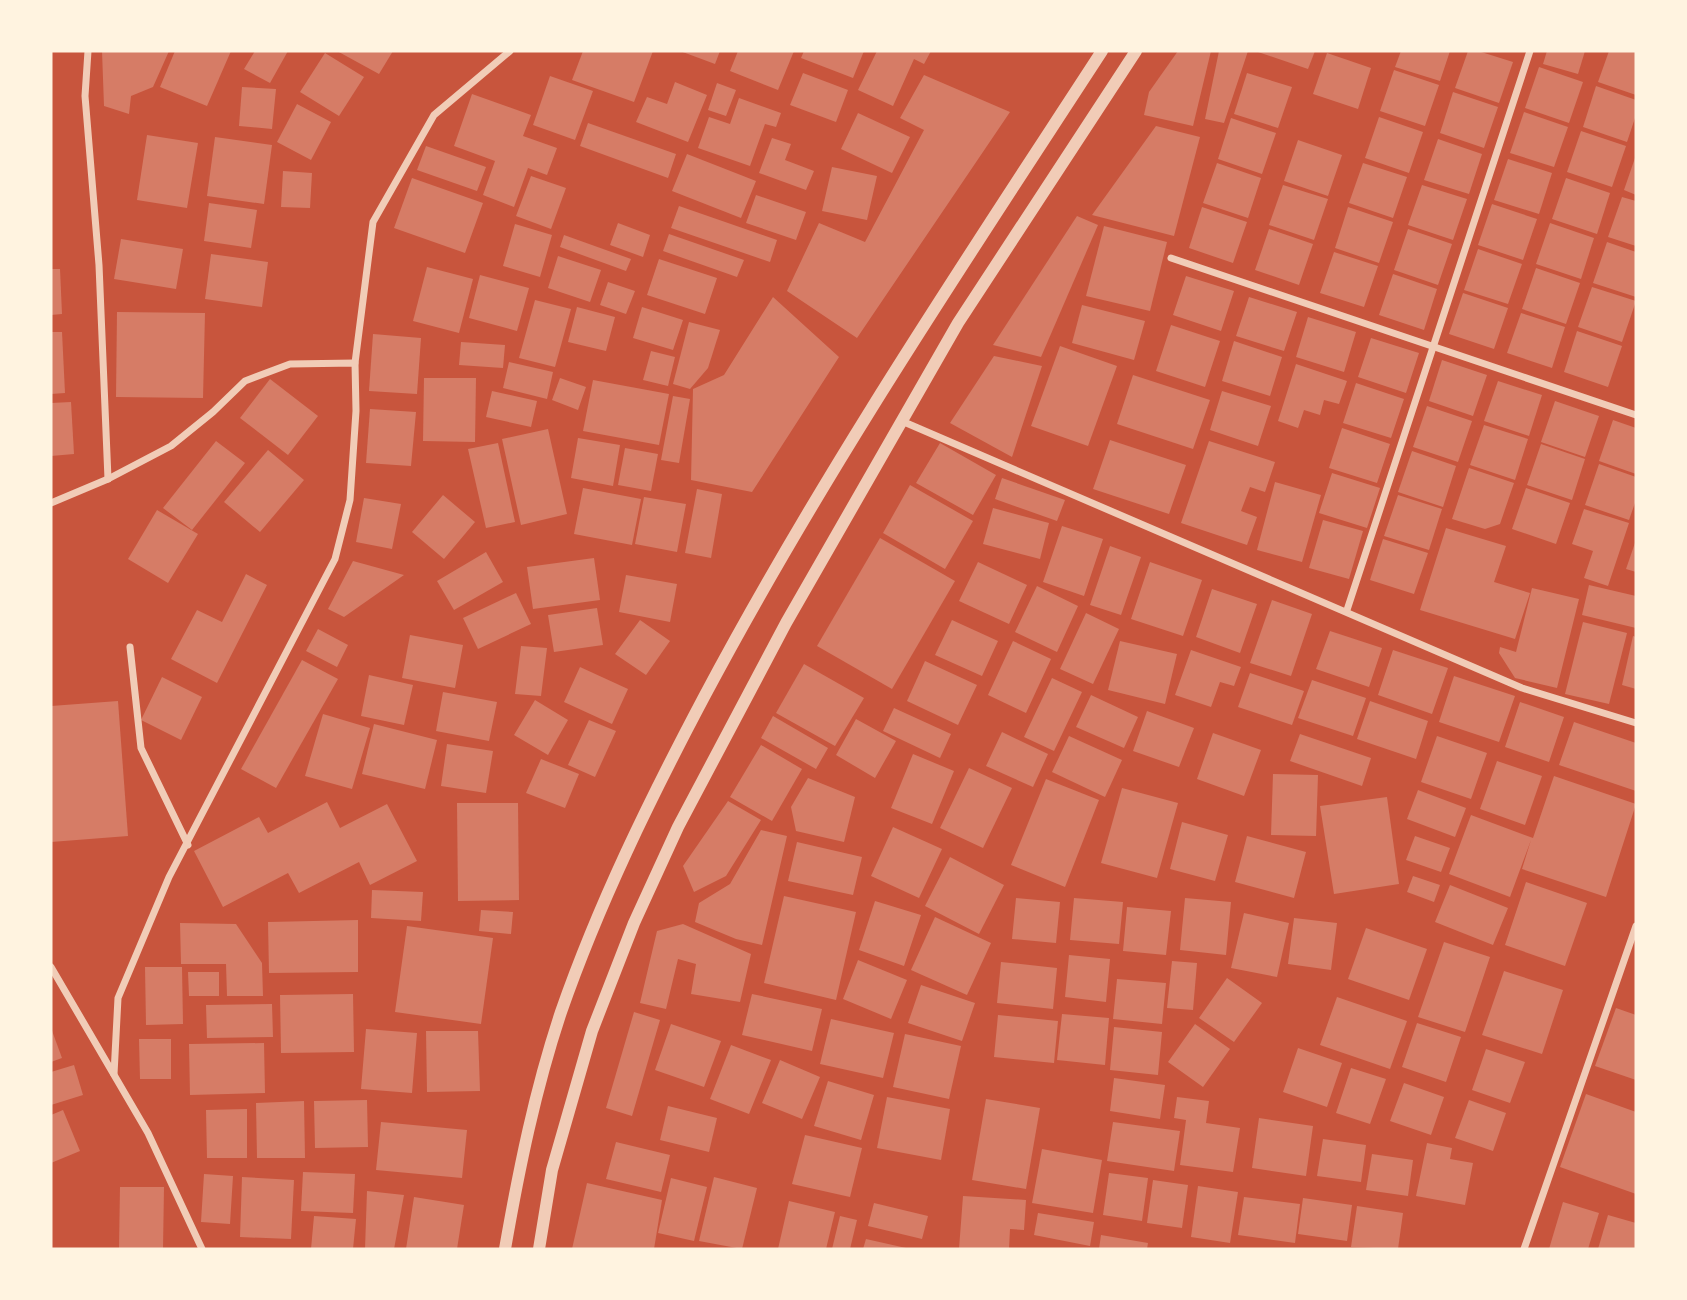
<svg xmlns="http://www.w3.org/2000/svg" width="1687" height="1300" font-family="Spectral,serif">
<rect width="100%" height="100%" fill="#c8553d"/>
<g fill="#d67c66">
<path d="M 102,51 L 169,51 L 153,87 L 131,96 L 129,114 L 104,106 Z"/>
<path d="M 175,51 L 231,51 L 207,106 L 160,87 Z"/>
<path d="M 255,51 L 288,51 L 270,83 L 244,69 Z"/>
<path d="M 337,51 L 393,51 L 379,74 Z"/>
<path d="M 583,51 L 653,51 L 634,102 L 572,80 Z"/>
<path d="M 680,51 L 720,51 L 715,64 Z"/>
<path d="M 738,51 L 794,51 L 778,90 L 730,71 Z"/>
<path d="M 804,51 L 864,51 L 853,78 L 801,58 Z"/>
<path d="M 877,51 L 931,51 L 924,64 L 914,59 L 893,106 L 858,90 Z"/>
<path d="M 1178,51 L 1211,51 L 1193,126 L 1144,115 L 1149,92 Z"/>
<path d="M 1219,51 L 1248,51 L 1224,123 L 1205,119 Z"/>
<path d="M 1255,51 L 1315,51 L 1308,69 Z"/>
<path d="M 1401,51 L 1450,51 L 1440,81 L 1395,67 Z"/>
<path d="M 1468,51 L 1478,51 L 1513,62 L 1499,103 L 1455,88 Z"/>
<path d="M 1547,51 L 1585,51 L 1578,74 L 1543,64 Z"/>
<path d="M 1609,51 L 1636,51 L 1636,95 L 1598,82 Z"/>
<path d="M 325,53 L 364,77 L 339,116 L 300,92 Z"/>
<path d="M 1327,53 L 1371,68 L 1358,109 L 1313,94 Z"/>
<path d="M 1539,67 L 1583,82 L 1569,123 L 1525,108 Z"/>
<path d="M 1394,70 L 1439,85 L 1425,126 L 1380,111 Z"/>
<path d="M 803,73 L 848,90 L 836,122 L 790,105 Z"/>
<path d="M 1247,73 L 1292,87 L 1278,128 L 1234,114 Z"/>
<path d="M 924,75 L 1010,112 L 857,338 L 787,291 L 819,223 L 865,242 L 924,130 L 900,118 Z"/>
<path d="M 550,76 L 593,91 L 575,140 L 533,125 Z"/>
<path d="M 675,82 L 707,95 L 688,142 L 636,122 L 647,97 L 667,104 Z"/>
<path d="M 717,83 L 736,90 L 726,116 L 708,110 Z"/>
<path d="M 1596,86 L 1636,100 L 1636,115 L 1627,142 L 1583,127 Z"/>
<path d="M 242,87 L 276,89 L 272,129 L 239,126 Z"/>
<path d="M 1453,92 L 1498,107 L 1484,148 L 1440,133 Z"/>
<path d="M 472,94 L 531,115 L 523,136 L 557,148 L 547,175 L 528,168 L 514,207 L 483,195 L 495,161 L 454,146 Z"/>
<path d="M 739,98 L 781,113 L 776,127 L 765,124 L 750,166 L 698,148 L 709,117 L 730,124 Z"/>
<path d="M 297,104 L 331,122 L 311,160 L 277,142 Z"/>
<path d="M 1524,112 L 1568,127 L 1554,167 L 1510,153 Z"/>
<path d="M 858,113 L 910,137 L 892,173 L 841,149 Z"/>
<path d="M 1379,117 L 1423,132 L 1409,173 L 1365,158 Z"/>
<path d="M 1231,118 L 1276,133 L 1262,174 L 1218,159 Z"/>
<path d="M 588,123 L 676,154 L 668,178 L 580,146 Z"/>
<path d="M 1156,126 L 1200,137 L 1174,236 L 1092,215 Z"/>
<path d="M 1581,131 L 1626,146 L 1612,187 L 1567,172 Z"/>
<path d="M 147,135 L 198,143 L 187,208 L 137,200 Z"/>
<path d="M 215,137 L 272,145 L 264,204 L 207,196 Z"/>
<path d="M 772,138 L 791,144 L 785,160 L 814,171 L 806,190 L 759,173 Z"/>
<path d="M 1438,139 L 1482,154 L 1469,194 L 1424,180 Z"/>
<path d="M 1298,140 L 1342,155 L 1328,196 L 1284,181 Z"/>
<path d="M 426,146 L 486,167 L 477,191 L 417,170 Z"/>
<path d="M 687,154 L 756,181 L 741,218 L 672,191 Z"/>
<path d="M 1636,155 L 1636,195 L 1624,190 Z"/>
<path d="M 1508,159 L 1552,173 L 1539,214 L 1494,200 Z"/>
<path d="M 1217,163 L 1261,178 L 1248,218 L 1203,203 Z"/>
<path d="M 1363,163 L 1407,177 L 1393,218 L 1349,203 Z"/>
<path d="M 832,167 L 877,176 L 867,220 L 822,211 Z"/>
<path d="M 283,171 L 312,173 L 310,208 L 281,207 Z"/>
<path d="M 531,176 L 566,188 L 551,229 L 516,216 Z"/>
<path d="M 412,178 L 483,203 L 465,253 L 394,228 Z"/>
<path d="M 1566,178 L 1610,193 L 1597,234 L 1552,219 Z"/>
<path d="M 1283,185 L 1328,199 L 1314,240 L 1269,225 Z"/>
<path d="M 1422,185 L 1467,199 L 1453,240 L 1408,225 Z"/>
<path d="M 756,195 L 806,212 L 796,240 L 746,223 Z"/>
<path d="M 1622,197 L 1636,201 L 1636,246 L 1608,237 Z"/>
<path d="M 209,203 L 257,210 L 251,248 L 204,241 Z"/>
<path d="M 1492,204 L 1537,219 L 1523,260 L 1478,245 Z"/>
<path d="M 679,206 L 777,240 L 770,262 L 671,228 Z"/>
<path d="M 1202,207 L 1247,222 L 1233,263 L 1189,248 Z"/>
<path d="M 1348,207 L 1393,222 L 1379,263 L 1335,248 Z"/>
<path d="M 1077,216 L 1098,225 L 1041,357 L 993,345 Z"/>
<path d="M 618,223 L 650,235 L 643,257 L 610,245 Z"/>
<path d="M 1550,223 L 1594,238 L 1581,279 L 1536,264 Z"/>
<path d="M 515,224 L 552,235 L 540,277 L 503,266 Z"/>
<path d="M 1104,226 L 1167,242 L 1150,311 L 1086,296 Z"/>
<path d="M 1269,229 L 1313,244 L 1299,285 L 1255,270 Z"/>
<path d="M 1408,229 L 1452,244 L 1438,285 L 1394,270 Z"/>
<path d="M 669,234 L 744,260 L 737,277 L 663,251 Z"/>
<path d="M 564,235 L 631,259 L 626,271 L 560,247 Z"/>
<path d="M 121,239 L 183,249 L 176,289 L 114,279 Z"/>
<path d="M 1607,242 L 1636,252 L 1636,297 L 1593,283 Z"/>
<path d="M 1478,249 L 1522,264 L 1508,304 L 1464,290 Z"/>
<path d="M 1334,252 L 1378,266 L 1364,307 L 1320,293 Z"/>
<path d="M 211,254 L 268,262 L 262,307 L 205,299 Z"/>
<path d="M 558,256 L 601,270 L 590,302 L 548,288 Z"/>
<path d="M 659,259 L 717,278 L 705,314 L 647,295 Z"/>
<path d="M 427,267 L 473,279 L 459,333 L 413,321 Z"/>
<path d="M 1536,268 L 1580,283 L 1566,324 L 1522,309 Z"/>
<path d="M 51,269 L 60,269 L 62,314 L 51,315 Z"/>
<path d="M 1393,274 L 1437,289 L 1424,330 L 1379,315 Z"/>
<path d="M 480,275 L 529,288 L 517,331 L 469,318 Z"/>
<path d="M 1186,276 L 1234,291 L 1221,331 L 1173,315 Z"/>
<path d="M 608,282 L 635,291 L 626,314 L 600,305 Z"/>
<path d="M 1592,287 L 1636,301 L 1622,342 L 1578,327 Z"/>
<path d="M 1463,293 L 1508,308 L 1494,349 L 1449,334 Z"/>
<path d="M 773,297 L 839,357 L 752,492 L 691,480 L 693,389 L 724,375 Z"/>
<path d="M 1249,297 L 1297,312 L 1284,351 L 1236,336 Z"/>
<path d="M 535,300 L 571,309 L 555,367 L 519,358 Z"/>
<path d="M 1082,305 L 1145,321 L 1134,360 L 1072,343 Z"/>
<path d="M 577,307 L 615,317 L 606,351 L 568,342 Z"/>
<path d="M 642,307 L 683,320 L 673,350 L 633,338 Z"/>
<path d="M 117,312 L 205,313 L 203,398 L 116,397 Z"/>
<path d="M 1521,313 L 1565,327 L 1552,368 L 1507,353 Z"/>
<path d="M 1308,317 L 1356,332 L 1344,372 L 1296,357 Z"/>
<path d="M 689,322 L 720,330 L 708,368 L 690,389 L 673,384 Z"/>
<path d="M 1171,325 L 1220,341 L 1205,387 L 1156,371 Z"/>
<path d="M 1577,331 L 1622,346 L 1608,387 L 1564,372 Z"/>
<path d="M 51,332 L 62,332 L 65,393 L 51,394 Z"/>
<path d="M 373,334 L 421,338 L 417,394 L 369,391 Z"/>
<path d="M 1371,338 L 1419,353 L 1406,393 L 1358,377 Z"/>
<path d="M 1234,341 L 1282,357 L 1270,396 L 1222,381 Z"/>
<path d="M 461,342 L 505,345 L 503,368 L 459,365 Z"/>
<path d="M 1060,346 L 1117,366 L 1088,446 L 1031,426 Z"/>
<path d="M 651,351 L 675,357 L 668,386 L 643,380 Z"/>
<path d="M 994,356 L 1042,366 L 1012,457 L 950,423 Z"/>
<path d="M 1442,360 L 1487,375 L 1473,416 L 1429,401 Z"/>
<path d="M 509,362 L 553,372 L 547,399 L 503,388 Z"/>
<path d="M 1296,364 L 1347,381 L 1339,404 L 1324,400 L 1320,415 L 1304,410 L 1298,428 L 1278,421 Z"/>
<path d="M 1133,375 L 1210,400 L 1193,449 L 1117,424 Z"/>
<path d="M 424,378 L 476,378 L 475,442 L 423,441 Z"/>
<path d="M 560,378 L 586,387 L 578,410 L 552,400 Z"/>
<path d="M 270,379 L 318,416 L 288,455 L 240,418 Z"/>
<path d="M 593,380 L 669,394 L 659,445 L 583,431 Z"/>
<path d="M 1498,381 L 1542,395 L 1529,436 L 1484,421 Z"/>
<path d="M 1356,383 L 1404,399 L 1391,438 L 1343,423 Z"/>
<path d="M 492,391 L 537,401 L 531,427 L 486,417 Z"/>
<path d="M 1222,391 L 1271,406 L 1258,446 L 1210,430 Z"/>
<path d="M 673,396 L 690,399 L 679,463 L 661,460 Z"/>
<path d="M 1555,401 L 1599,416 L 1585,457 L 1541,442 Z"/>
<path d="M 71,402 L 74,454 L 51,456 L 51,403 Z"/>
<path d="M 1427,406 L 1472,421 L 1458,462 L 1413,447 Z"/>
<path d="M 370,409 L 416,412 L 411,466 L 366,463 Z"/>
<path d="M 1613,420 L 1636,428 L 1636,474 L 1599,461 Z"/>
<path d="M 1484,425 L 1528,439 L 1515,480 L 1470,465 Z"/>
<path d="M 1342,428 L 1390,444 L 1377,483 L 1329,468 Z"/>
<path d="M 548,429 L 567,514 L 521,525 L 502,439 Z"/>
<path d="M 578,438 L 620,445 L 613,486 L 571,478 Z"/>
<path d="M 1110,440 L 1186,465 L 1169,514 L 1093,489 Z"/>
<path d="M 216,441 L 245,463 L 192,530 L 163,508 Z"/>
<path d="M 1209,441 L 1275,462 L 1265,492 L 1250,487 L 1241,511 L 1257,517 L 1247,545 L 1181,523 Z"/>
<path d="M 498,443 L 515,522 L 486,528 L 468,449 Z"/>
<path d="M 940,443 L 996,475 L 973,515 L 916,483 Z"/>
<path d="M 1541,444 L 1585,459 L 1572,500 L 1527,485 Z"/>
<path d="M 625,448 L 658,454 L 651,491 L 618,485 Z"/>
<path d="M 268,450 L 304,480 L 260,532 L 224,502 Z"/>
<path d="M 1412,451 L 1456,466 L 1443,507 L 1398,492 Z"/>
<path d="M 1599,464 L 1636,477 L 1636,500 L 1629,520 L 1585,505 Z"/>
<path d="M 1469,468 L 1514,483 L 1500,524 L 1485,529 L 1452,519 Z"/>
<path d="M 1332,473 L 1380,488 L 1367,528 L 1319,513 Z"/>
<path d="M 1002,478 L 1065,500 L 1057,521 L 995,499 Z"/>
<path d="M 1275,482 L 1321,495 L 1302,562 L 1257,550 Z"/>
<path d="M 910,485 L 973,521 L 945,569 L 883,533 Z"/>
<path d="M 583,488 L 641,499 L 632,545 L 574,534 Z"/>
<path d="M 1526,488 L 1570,503 L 1556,544 L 1512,529 Z"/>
<path d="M 697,489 L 722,494 L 711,558 L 685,553 Z"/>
<path d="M 443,495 L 475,522 L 444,559 L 412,532 Z"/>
<path d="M 1398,495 L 1442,509 L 1429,550 L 1384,536 Z"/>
<path d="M 644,497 L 686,504 L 677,552 L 635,544 Z"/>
<path d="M 364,498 L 401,504 L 392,549 L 356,542 Z"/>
<path d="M 993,508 L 1049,523 L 1040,559 L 983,544 Z"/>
<path d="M 1584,509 L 1629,523 L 1608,586 L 1584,578 L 1593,551 L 1572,544 Z"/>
<path d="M 157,510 L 198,534 L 168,583 L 128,559 Z"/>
<path d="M 1323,520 L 1363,531 L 1349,579 L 1309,568 Z"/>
<path d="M 1062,526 L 1103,539 L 1084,596 L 1043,582 Z"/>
<path d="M 1446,528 L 1506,546 L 1494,582 L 1530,593 L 1515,639 L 1420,610 Z"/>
<path d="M 880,538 L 955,581 L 892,689 L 817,646 Z"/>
<path d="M 1383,539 L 1428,553 L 1414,594 L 1370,580 Z"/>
<path d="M 1636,540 L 1636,572 L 1626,569 Z"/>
<path d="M 1110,546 L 1141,557 L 1121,615 L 1090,605 Z"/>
<path d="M 486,552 L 503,582 L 454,610 L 437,581 Z"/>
<path d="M 594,558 L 600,600 L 533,609 L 527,567 Z"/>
<path d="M 353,561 L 404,575 L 344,617 L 328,609 Z"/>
<path d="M 978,562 L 1027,585 L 1009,624 L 959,601 Z"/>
<path d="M 1150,562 L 1202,580 L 1183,636 L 1131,619 Z"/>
<path d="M 246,574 L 267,585 L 217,683 L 171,659 L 197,610 L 222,622 Z"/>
<path d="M 626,575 L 677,584 L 670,622 L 619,612 Z"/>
<path d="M 1589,585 L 1636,596 L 1636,628 L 1582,615 Z"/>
<path d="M 1037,586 L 1078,606 L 1057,652 L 1015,632 Z"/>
<path d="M 1532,588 L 1579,599 L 1557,688 L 1515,678 L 1499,653 L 1500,647 L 1516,652 Z"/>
<path d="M 1212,589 L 1257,604 L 1240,653 L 1196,637 Z"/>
<path d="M 516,593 L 531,624 L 478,649 L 463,618 Z"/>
<path d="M 1272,600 L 1312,614 L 1291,676 L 1250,663 Z"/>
<path d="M 597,608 L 603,645 L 554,652 L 548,615 Z"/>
<path d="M 1086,613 L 1119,629 L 1093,684 L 1060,669 Z"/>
<path d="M 640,620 L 670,641 L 646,675 L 615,654 Z"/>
<path d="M 952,620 L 998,641 L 982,676 L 935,655 Z"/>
<path d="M 1583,622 L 1627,633 L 1609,704 L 1565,694 Z"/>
<path d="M 318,629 L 348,645 L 337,667 L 306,651 Z"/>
<path d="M 1330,631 L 1382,648 L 1369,687 L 1316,669 Z"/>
<path d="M 410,635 L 463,645 L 455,688 L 402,678 Z"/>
<path d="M 1633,636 L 1636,637 L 1636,689 L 1622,685 Z"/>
<path d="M 1013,641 L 1051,659 L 1026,713 L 988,695 Z"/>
<path d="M 1120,641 L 1177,654 L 1165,704 L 1108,690 Z"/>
<path d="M 521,646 L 547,648 L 541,696 L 515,694 Z"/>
<path d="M 1191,650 L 1241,667 L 1234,686 L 1220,682 L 1211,707 L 1175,695 Z"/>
<path d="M 1393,650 L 1448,668 L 1432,714 L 1378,695 Z"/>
<path d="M 302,660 L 338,679 L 276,788 L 241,769 Z"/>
<path d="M 925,661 L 977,685 L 958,725 L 907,701 Z"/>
<path d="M 804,664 L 864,698 L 835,746 L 776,713 Z"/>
<path d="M 580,667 L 628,689 L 612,724 L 564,702 Z"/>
<path d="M 1250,673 L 1304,691 L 1292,725 L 1238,707 Z"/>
<path d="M 369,675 L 413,685 L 404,725 L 361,716 Z"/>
<path d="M 1454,676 L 1515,696 L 1499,742 L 1439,722 Z"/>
<path d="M 162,677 L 202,697 L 181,740 L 141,720 Z"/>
<path d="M 1052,678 L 1082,692 L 1054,751 L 1024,737 Z"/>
<path d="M 1312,680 L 1366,698 L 1353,736 L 1298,718 Z"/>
<path d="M 443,692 L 497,702 L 489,741 L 436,731 Z"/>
<path d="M 1091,695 L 1138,717 L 1124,748 L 1076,727 Z"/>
<path d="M 535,700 L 568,720 L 548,755 L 514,735 Z"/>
<path d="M 118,701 L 128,836 L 51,842 L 51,706 Z"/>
<path d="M 1370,701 L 1428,721 L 1416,759 L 1357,739 Z"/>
<path d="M 1520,702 L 1564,717 L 1549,762 L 1505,747 Z"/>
<path d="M 894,708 L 951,734 L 940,758 L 883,731 Z"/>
<path d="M 1147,711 L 1194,728 L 1179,767 L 1133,751 Z"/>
<path d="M 323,714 L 370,728 L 352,789 L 305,776 Z"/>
<path d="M 773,716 L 828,748 L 816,769 L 761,738 Z"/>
<path d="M 856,719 L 896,741 L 875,778 L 836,755 Z"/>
<path d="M 589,720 L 616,731 L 595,777 L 568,765 Z"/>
<path d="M 1574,722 L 1636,743 L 1636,791 L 1559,765 Z"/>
<path d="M 374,724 L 437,740 L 425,789 L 362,774 Z"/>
<path d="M 1002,732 L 1048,754 L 1033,787 L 986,766 Z"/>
<path d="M 1213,733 L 1261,750 L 1244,796 L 1197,779 Z"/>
<path d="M 1300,734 L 1371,758 L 1362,786 L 1290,761 Z"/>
<path d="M 1069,736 L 1122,760 L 1105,797 L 1052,772 Z"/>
<path d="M 1437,736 L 1487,753 L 1471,799 L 1421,782 Z"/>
<path d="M 447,744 L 493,751 L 486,793 L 441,786 Z"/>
<path d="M 761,745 L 802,769 L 772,821 L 730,797 Z"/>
<path d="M 913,754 L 954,771 L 932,824 L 891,808 Z"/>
<path d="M 541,759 L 579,774 L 565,808 L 526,793 Z"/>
<path d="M 1497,761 L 1542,776 L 1525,825 L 1480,809 Z"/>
<path d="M 969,768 L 1012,788 L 983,848 L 940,828 Z"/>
<path d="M 1273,774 L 1318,775 L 1316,836 L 1271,835 Z"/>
<path d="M 1554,776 L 1636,804 L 1606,897 L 1522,869 L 1531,840 L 1510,897 L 1449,874 L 1471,815 L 1533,838 Z"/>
<path d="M 808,778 L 855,797 L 844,842 L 796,831 L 791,807 Z"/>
<path d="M 1046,779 L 1099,800 L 1065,887 L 1011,865 Z"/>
<path d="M 1122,788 L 1178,803 L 1157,878 L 1101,863 Z"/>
<path d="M 1418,790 L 1466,808 L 1455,837 L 1407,819 Z"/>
<path d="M 1387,797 L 1399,884 L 1334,894 L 1320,806 Z"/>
<path d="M 728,801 L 761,820 L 726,876 L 694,892 L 683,866 Z"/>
<path d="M 327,802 L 340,828 L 387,804 L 417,861 L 370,885 L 359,862 L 299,893 L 288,873 L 223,907 L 194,851 L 259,817 L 268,833 Z"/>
<path d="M 457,803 L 518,803 L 519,900 L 458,901 Z"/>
<path d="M 1182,822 L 1228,835 L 1215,881 L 1170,869 Z"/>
<path d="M 893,827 L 942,849 L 919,898 L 871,876 Z"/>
<path d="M 761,830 L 787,836 L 762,945 L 736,939 L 695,922 L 699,903 L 730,884 Z"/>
<path d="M 1247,836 L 1306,852 L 1294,898 L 1235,882 Z"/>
<path d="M 1415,836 L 1450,848 L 1441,872 L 1406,860 Z"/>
<path d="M 797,842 L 862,857 L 853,895 L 788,881 Z"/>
<path d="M 950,857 L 1004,885 L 979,934 L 925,906 Z"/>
<path d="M 1413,876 L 1440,885 L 1434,902 L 1407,892 Z"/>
<path d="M 1526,882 L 1587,903 L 1565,966 L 1505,945 Z"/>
<path d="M 1450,885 L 1508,908 L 1493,945 L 1435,922 Z"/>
<path d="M 372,890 L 423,892 L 421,921 L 371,918 Z"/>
<path d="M 784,896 L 856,912 L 836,1000 L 764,983 Z"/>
<path d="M 1016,898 L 1060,902 L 1056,943 L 1012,939 Z"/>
<path d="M 1074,898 L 1123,902 L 1119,944 L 1070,940 Z"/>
<path d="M 1185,898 L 1231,902 L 1226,955 L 1180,950 Z"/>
<path d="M 875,901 L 921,915 L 904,966 L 859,950 Z"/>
<path d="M 1127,907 L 1171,911 L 1166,955 L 1123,951 Z"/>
<path d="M 481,910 L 513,912 L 511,934 L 479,931 Z"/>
<path d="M 1244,913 L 1289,923 L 1277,977 L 1231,968 Z"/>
<path d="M 935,917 L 991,943 L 967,995 L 911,970 Z"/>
<path d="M 1294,918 L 1337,923 L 1331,970 L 1288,964 Z"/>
<path d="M 358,920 L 358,972 L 269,973 L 268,922 Z"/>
<path d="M 180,923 L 236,924 L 262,963 L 263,996 L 227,996 L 226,964 L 181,964 Z"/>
<path d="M 683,924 L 751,954 L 740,1002 L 691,994 L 696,964 L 678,959 L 666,1009 L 640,1003 L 657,931 Z"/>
<path d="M 407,926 L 493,938 L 481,1024 L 395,1012 Z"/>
<path d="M 1366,928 L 1427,949 L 1409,1000 L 1348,979 Z"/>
<path d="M 1444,942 L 1490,957 L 1465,1032 L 1418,1017 Z"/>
<path d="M 1069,955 L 1110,959 L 1106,1002 L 1065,997 Z"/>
<path d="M 858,960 L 907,980 L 891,1019 L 843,999 Z"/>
<path d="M 1172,961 L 1197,963 L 1193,1010 L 1167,1008 Z"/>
<path d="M 1001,962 L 1057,968 L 1053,1009 L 997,1003 Z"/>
<path d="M 145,967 L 182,967 L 183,1024 L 146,1025 Z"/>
<path d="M 1504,971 L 1563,990 L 1542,1054 L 1482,1035 Z"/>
<path d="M 188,972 L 219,972 L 219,996 L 189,996 Z"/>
<path d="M 1227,978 L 1262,1003 L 1234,1042 L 1199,1018 Z"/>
<path d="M 1117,979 L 1166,983 L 1162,1024 L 1113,1019 Z"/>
<path d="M 921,985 L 975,1003 L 962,1041 L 908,1023 Z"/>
<path d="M 353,994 L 354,1052 L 281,1053 L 280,995 Z"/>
<path d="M 752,994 L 822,1009 L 812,1051 L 742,1035 Z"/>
<path d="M 1337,997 L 1407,1021 L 1390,1069 L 1320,1045 Z"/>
<path d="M 272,1004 L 273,1037 L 207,1038 L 206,1005 Z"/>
<path d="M 1616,1008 L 1636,1015 L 1636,1080 L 1595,1066 Z"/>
<path d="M 634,1012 L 660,1020 L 632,1116 L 606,1108 Z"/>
<path d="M 1062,1014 L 1109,1018 L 1105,1065 L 1057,1060 Z"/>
<path d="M 998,1015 L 1058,1021 L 1054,1063 L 994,1057 Z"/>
<path d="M 831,1019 L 894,1033 L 883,1078 L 820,1064 Z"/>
<path d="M 1417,1023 L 1461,1037 L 1446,1082 L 1402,1067 Z"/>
<path d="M 671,1024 L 721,1041 L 704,1087 L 655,1070 Z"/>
<path d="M 1195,1024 L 1230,1049 L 1203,1087 L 1168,1062 Z"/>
<path d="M 1114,1027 L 1162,1032 L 1158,1075 L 1110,1070 Z"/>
<path d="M 51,1028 L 62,1058 L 51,1062 Z"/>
<path d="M 366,1029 L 417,1033 L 412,1093 L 361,1089 Z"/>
<path d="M 426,1031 L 478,1031 L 480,1091 L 427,1092 Z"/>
<path d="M 905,1034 L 961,1046 L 949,1099 L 893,1087 Z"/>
<path d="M 139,1039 L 171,1039 L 171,1079 L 140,1079 Z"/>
<path d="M 264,1043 L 265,1093 L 190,1095 L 189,1044 Z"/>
<path d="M 731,1045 L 771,1060 L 749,1114 L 710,1099 Z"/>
<path d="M 1298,1048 L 1342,1063 L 1327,1107 L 1283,1092 Z"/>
<path d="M 1486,1049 L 1525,1062 L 1510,1103 L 1472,1090 Z"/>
<path d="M 780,1060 L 820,1077 L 802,1119 L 762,1103 Z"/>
<path d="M 74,1065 L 83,1095 L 51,1105 L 51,1072 Z"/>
<path d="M 1351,1068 L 1386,1079 L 1370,1124 L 1336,1113 Z"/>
<path d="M 1114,1078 L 1165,1085 L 1160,1119 L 1110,1111 Z"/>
<path d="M 828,1081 L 874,1095 L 861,1140 L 814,1126 Z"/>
<path d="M 1404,1083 L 1444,1097 L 1431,1135 L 1390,1121 Z"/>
<path d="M 1586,1094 L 1636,1112 L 1636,1194 L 1560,1167 Z"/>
<path d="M 887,1097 L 950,1109 L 941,1160 L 877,1148 Z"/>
<path d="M 1177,1097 L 1209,1101 L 1206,1123 L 1240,1128 L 1233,1172 L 1180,1165 L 1186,1120 L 1174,1118 Z"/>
<path d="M 986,1099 L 1040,1108 L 1026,1189 L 972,1180 Z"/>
<path d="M 367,1100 L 368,1147 L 315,1148 L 314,1101 Z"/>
<path d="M 1469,1100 L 1506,1113 L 1493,1151 L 1455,1138 Z"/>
<path d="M 304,1101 L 305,1158 L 257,1158 L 256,1103 Z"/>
<path d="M 668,1106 L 717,1118 L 709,1152 L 660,1140 Z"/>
<path d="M 247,1109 L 247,1158 L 207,1158 L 206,1110 Z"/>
<path d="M 63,1110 L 80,1151 L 51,1163 L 51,1115 Z"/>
<path d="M 1259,1118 L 1313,1126 L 1306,1176 L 1252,1168 Z"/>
<path d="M 381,1122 L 467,1130 L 462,1178 L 376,1170 Z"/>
<path d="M 1113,1122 L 1180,1131 L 1174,1171 L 1107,1161 Z"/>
<path d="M 805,1135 L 862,1148 L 850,1197 L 792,1184 Z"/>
<path d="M 1323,1139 L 1366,1145 L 1361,1182 L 1317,1176 Z"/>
<path d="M 616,1142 L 670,1155 L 661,1192 L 606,1179 Z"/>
<path d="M 1427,1143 L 1452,1148 L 1450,1159 L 1473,1163 L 1465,1205 L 1416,1196 Z"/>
<path d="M 1042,1149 L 1102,1160 L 1093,1213 L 1032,1203 Z"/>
<path d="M 1372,1154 L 1413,1160 L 1408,1196 L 1366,1190 Z"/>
<path d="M 303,1172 L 355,1174 L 353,1213 L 301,1211 Z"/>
<path d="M 1109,1173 L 1148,1178 L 1142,1221 L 1103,1215 Z"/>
<path d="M 204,1174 L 233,1176 L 230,1224 L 201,1222 Z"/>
<path d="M 242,1177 L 294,1180 L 291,1239 L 240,1237 Z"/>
<path d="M 714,1177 L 757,1188 L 742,1249 L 699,1241 Z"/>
<path d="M 671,1178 L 707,1187 L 694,1241 L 658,1233 Z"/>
<path d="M 1153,1180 L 1188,1185 L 1182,1228 L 1147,1223 Z"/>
<path d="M 587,1183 L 662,1200 L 654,1249 L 572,1249 Z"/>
<path d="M 1198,1186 L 1238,1192 L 1230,1243 L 1191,1237 Z"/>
<path d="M 120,1187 L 164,1187 L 163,1249 L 119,1249 Z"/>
<path d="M 367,1191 L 404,1195 L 394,1249 L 365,1249 Z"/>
<path d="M 963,1196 L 1026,1200 L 1024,1230 L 1010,1229 L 1009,1249 L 959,1249 Z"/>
<path d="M 414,1197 L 464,1205 L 457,1249 L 406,1249 Z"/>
<path d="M 1244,1197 L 1300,1204 L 1295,1243 L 1238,1235 Z"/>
<path d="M 1303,1198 L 1352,1205 L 1347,1241 L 1298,1234 Z"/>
<path d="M 789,1201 L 835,1212 L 826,1249 L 778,1249 Z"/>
<path d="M 1563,1202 L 1599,1213 L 1588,1249 L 1549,1249 Z"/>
<path d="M 874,1203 L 928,1216 L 922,1239 L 868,1226 Z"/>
<path d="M 1357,1206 L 1403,1213 L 1398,1249 L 1351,1247 Z"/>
<path d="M 1038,1213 L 1094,1222 L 1090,1246 L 1034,1235 Z"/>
<path d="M 1608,1215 L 1636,1223 L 1636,1249 L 1598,1249 Z"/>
<path d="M 314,1216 L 356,1219 L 353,1249 L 311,1249 Z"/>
<path d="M 840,1216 L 857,1220 L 850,1249 L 832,1249 Z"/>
<path d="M 1101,1235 L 1148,1243 L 1147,1249 L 1099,1249 Z"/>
<path d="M 866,1239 L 906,1248 L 906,1249 L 863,1249 Z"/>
</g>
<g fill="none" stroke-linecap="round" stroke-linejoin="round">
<g stroke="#f1ccb7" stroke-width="7">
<path d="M 88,51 L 85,96 L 99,265 L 108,479"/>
<path d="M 1171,258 L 1636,415"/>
<path d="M 355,363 L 373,222 L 434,115 L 510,51"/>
<path d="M 904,422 L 1522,688 L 1636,723"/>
<path d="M 51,503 L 108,479 L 171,446 L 213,412 L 245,381 L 290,364 L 355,363 L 356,411 L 350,500 L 335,559 L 169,877 L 118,998 L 114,1074"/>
<path d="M 1347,610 L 1530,51"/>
<path d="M 130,647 L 141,748 L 188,845"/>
<path d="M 51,967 L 148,1133 L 202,1249"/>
<path d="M 1524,1249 L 1636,926"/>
</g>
<g stroke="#f1ccb7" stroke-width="12">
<path d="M 505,1249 C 519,1169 535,1090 561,1012 C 599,903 650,799 704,697 C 823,473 964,263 1102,51"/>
<path d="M 539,1249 L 552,1170 L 592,1031 L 634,923 L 678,827 L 786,623 L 958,323 L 1136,51"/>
</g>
</g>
<rect width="1687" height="1300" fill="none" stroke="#fff3e0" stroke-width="105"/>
</svg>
